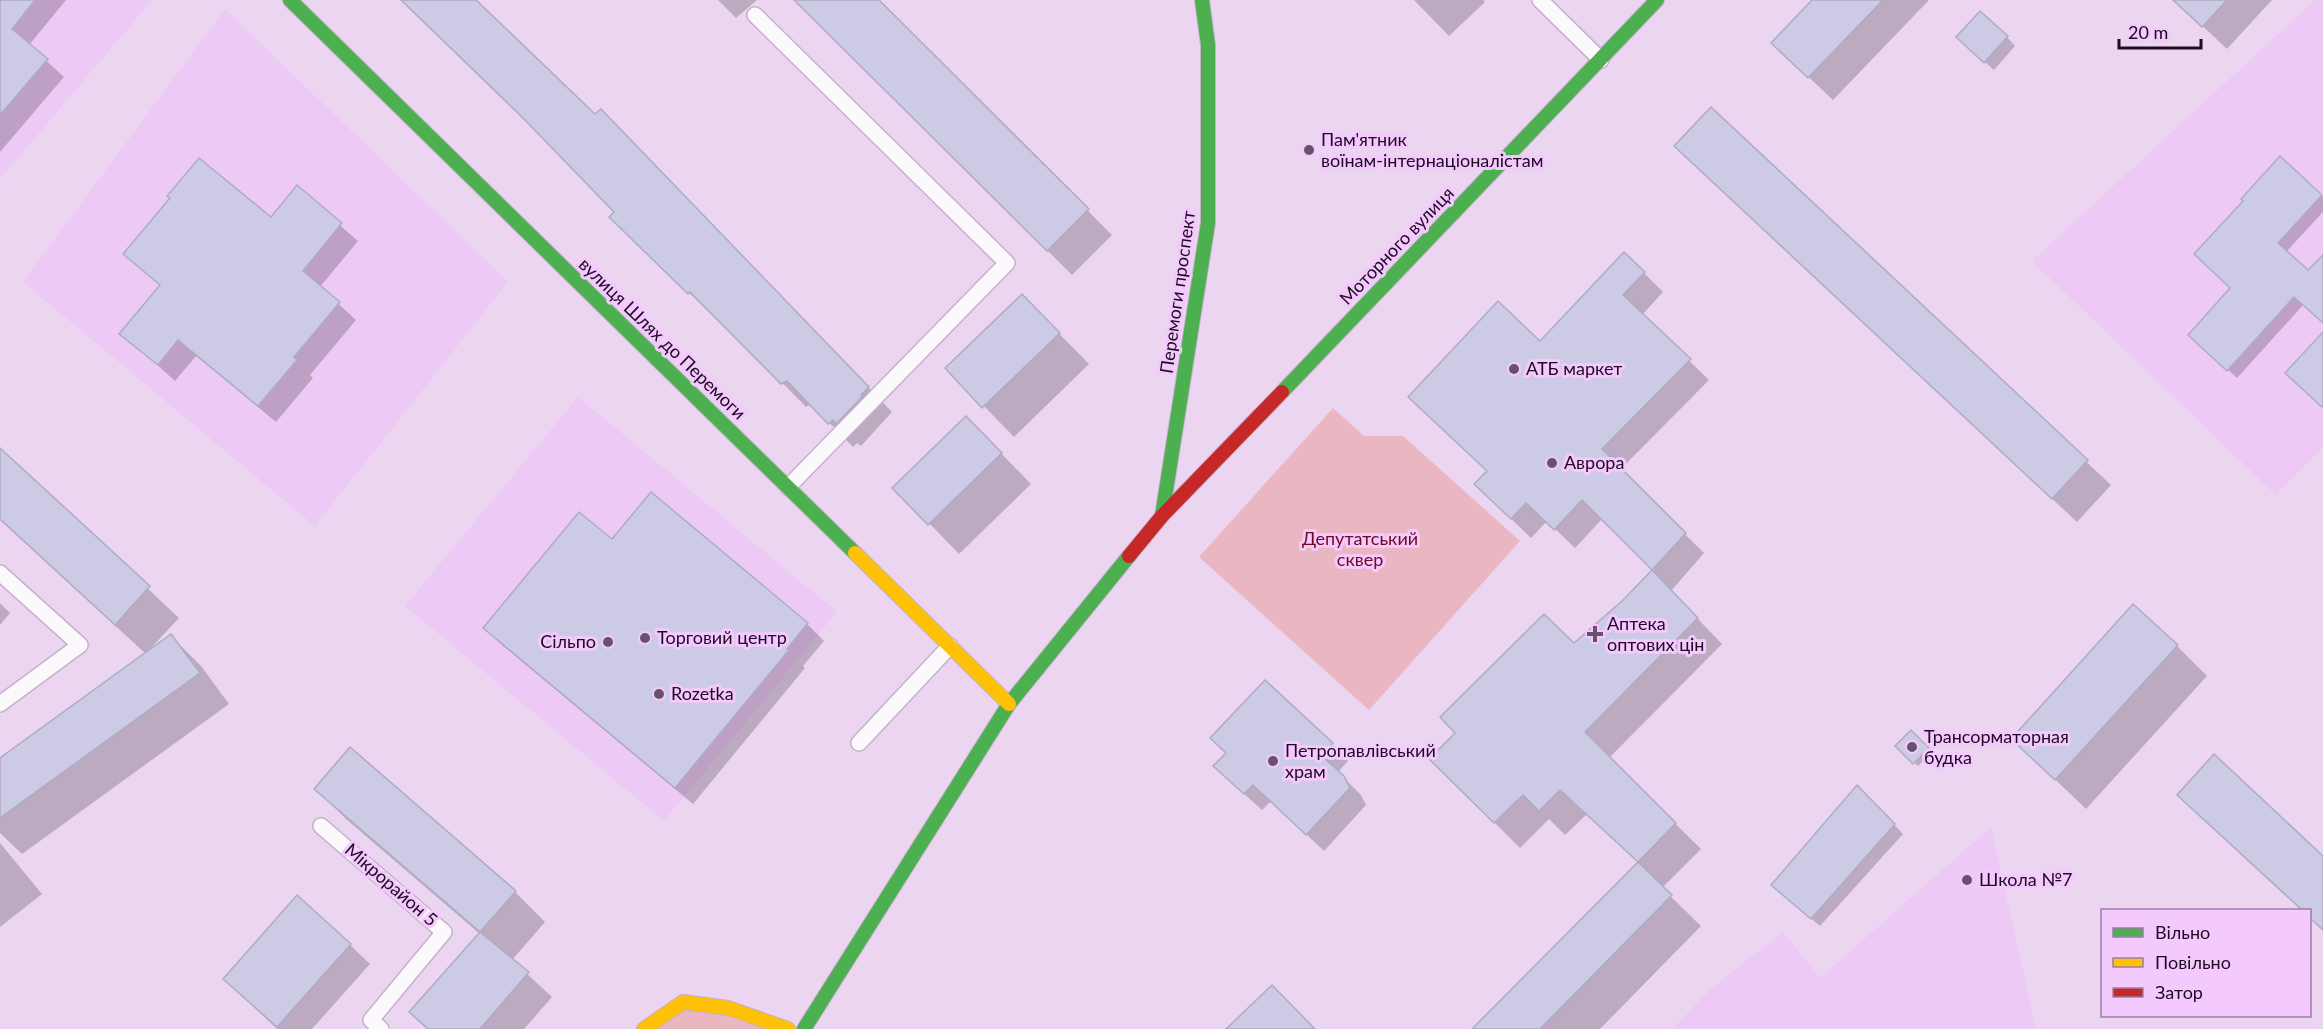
<svg xmlns="http://www.w3.org/2000/svg" width="2323" height="1029" font-family="Lato,sans-serif">
<rect width="100%" height="100%" fill="#ecd5f1"/>
<g fill="#edc9f5">
<path d="M 0,0 L 152,0 L 0,179 Z"/>
<path d="M 2315,0 L 2323,0 L 2323,448 L 2276,495 L 2032,261 Z"/>
<path d="M 225,9 L 508,282 L 315,526 L 23,282 Z"/>
<path d="M 578,397 L 837,612 L 664,821 L 405,606 Z"/>
<path d="M 1991,827 L 2036,1029 L 1672,1029 L 1711,989 L 1783,932 L 1820,978 Z"/>
</g>
<g fill="#eab6c2">
<path d="M 1333,408 L 1364,436 L 1403,436 L 1520,541 L 1369,710 L 1199,557 Z"/>
<path d="M 683,1002 L 765,1029 L 644,1029 Z"/>
</g>
<g fill="#0003">
<path d="M 0,0 L 66,0 L 29,45 L 64,77 L 0,152 Z"/>
<path d="M 404,0 L 474,0 L 596,116 L 624,134 L 892,412 L 861,446 L 857,443 L 853,447 L 811,404 L 806,407 L 715,314 L 713,316 L 635,240 L 616,212 L 533,126 Z"/>
<path d="M 718,0 L 757,0 L 736,18 Z"/>
<path d="M 796,0 L 877,0 L 1112,235 L 1072,275 Z"/>
<path d="M 1414,0 L 1483,0 L 1485,2 L 1449,36 Z"/>
<path d="M 1814,0 L 1929,0 L 1833,100 L 1797,66 Z"/>
<path d="M 2175,0 L 2272,0 L 2227,49 Z"/>
<path d="M 2007,37 L 2015,46 L 1994,70 L 1967,46 Z"/>
<path d="M 1711,109 L 2111,485 L 2077,522 L 1700,170 Z"/>
<path d="M 2281,158 L 2323,197 L 2323,212 L 2286,252 L 2308,273 L 2323,257 L 2323,322 L 2304,304 L 2237,378 L 2199,343 L 2232,289 L 2245,201 Z"/>
<path d="M 297,188 L 358,241 L 320,287 L 356,320 L 310,375 L 313,378 L 276,422 L 196,356 L 175,381 L 122,333 L 161,286 L 125,254 L 271,219 Z"/>
<path d="M 1644,273 L 1663,292 L 1642,315 L 1709,380 L 1620,470 L 1704,553 L 1671,591 L 1722,644 L 1609,758 L 1701,849 L 1662,888 L 1701,926 L 1600,1029 L 1474,1029 L 1639,863 L 1587,814 L 1565,835 L 1549,819 L 1520,848 L 1431,759 L 1457,733 L 1574,645 L 1624,601 L 1654,570 L 1603,518 L 1575,548 L 1547,521 L 1531,538 L 1496,504 L 1488,472 L 1540,343 Z"/>
<path d="M 1022,296 L 1089,364 L 1014,437 L 947,368 Z"/>
<path d="M 996,448 L 1031,484 L 959,554 L 929,523 Z"/>
<path d="M 0,450 L 179,618 L 150,649 L 171,636 L 201,666 L 229,704 L 22,854 L 0,833 L 0,760 L 146,654 L 0,520 Z"/>
<path d="M 651,494 L 807,624 L 824,641 L 803,666 L 805,668 L 693,804 L 502,645 L 485,628 L 612,541 Z"/>
<path d="M 0,603 L 10,613 L 0,625 Z"/>
<path d="M 2177,646 L 2207,676 L 2086,809 L 2013,739 Z"/>
<path d="M 1911,732 L 1931,753 L 1918,766 L 1897,746 Z"/>
<path d="M 1332,744 L 1348,761 L 1338,772 L 1361,795 L 1366,805 L 1324,851 L 1271,801 L 1262,810 L 1232,783 L 1227,754 Z"/>
<path d="M 1857,787 L 1903,834 L 1820,926 L 1781,893 Z"/>
<path d="M 316,789 L 515,892 L 545,922 L 512,960 L 552,997 L 524,1029 L 428,1029 L 411,1012 L 480,934 L 346,819 Z"/>
<path d="M 2202,818 L 2323,858 L 2323,930 L 2310,918 L 2310,910 L 2302,910 Z"/>
<path d="M 0,843 L 42,894 L 0,927 Z"/>
<path d="M 350,945 L 370,964 L 312,1029 L 277,1029 L 245,998 Z"/>
</g>
<g fill="#cccae4" stroke="#aeabc4" stroke-width="1.5">
<path d="M 0,0 L 35,0 L 12,29 L 48,59 L 0,115 Z"/>
<path d="M 401,0 L 476,0 L 595,114 L 601,109 L 869,387 L 861,395 L 862,397 L 836,424 L 833,420 L 828,424 L 787,381 L 781,384 L 690,292 L 688,294 L 609,217 L 614,212 L 521,116 Z"/>
<path d="M 794,0 L 879,0 L 1089,209 L 1047,251 Z"/>
<path d="M 1812,0 L 1883,0 L 1808,78 L 1771,43 Z"/>
<path d="M 2173,0 L 2227,0 L 2202,27 Z"/>
<path d="M 1980,11 L 2008,36 L 1984,63 L 1956,37 Z"/>
<path d="M 1711,107 L 2088,460 L 2052,499 L 1674,146 Z"/>
<path d="M 2280,156 L 2322,195 L 2278,243 L 2308,270 L 2323,255 L 2323,323 L 2294,297 L 2227,371 L 2188,335 L 2230,288 L 2194,254 L 2243,201 L 2241,199 Z"/>
<path d="M 199,158 L 271,217 L 297,185 L 342,223 L 303,271 L 340,302 L 294,357 L 297,360 L 258,406 L 178,340 L 158,365 L 119,334 L 160,285 L 123,254 L 170,198 L 167,196 Z"/>
<path d="M 1624,252 L 1645,272 L 1623,295 L 1691,359 L 1602,449 L 1686,533 L 1652,570 L 1582,500 L 1554,530 L 1526,503 L 1511,519 L 1474,484 L 1487,471 L 1408,397 L 1498,301 L 1540,341 Z"/>
<path d="M 1022,294 L 1060,333 L 982,408 L 945,368 Z"/>
<path d="M 2323,332 L 2323,408 L 2285,373 Z"/>
<path d="M 966,416 L 1002,453 L 928,525 L 892,488 Z"/>
<path d="M 0,448 L 150,586 L 115,625 L 0,519 Z"/>
<path d="M 651,492 L 808,623 L 787,649 L 789,650 L 675,788 L 483,628 L 579,512 L 612,539 Z"/>
<path d="M 1652,570 L 1698,618 L 1585,732 L 1676,823 L 1638,862 L 1560,790 L 1539,811 L 1523,795 L 1494,823 L 1429,759 L 1455,733 L 1440,717 L 1544,614 L 1574,643 L 1623,600 Z"/>
<path d="M 2133,604 L 2178,645 L 2055,780 L 2011,739 Z"/>
<path d="M 171,634 L 200,673 L 0,818 L 0,758 Z"/>
<path d="M 1265,680 L 1333,743 L 1321,755 L 1344,776 L 1350,788 L 1306,835 L 1253,785 L 1244,794 L 1213,766 L 1226,753 L 1210,738 Z"/>
<path d="M 1911,730 L 1929,748 L 1913,764 L 1895,746 Z"/>
<path d="M 350,747 L 516,891 L 480,932 L 314,789 Z"/>
<path d="M 2214,754 L 2323,856 L 2323,930 L 2310,918 L 2310,910 L 2302,910 L 2177,795 Z"/>
<path d="M 1857,785 L 1895,824 L 1811,919 L 1771,885 Z"/>
<path d="M 1638,862 L 1672,895 L 1540,1029 L 1472,1029 Z"/>
<path d="M 297,895 L 351,944 L 277,1027 L 223,979 Z"/>
<path d="M 480,932 L 529,972 L 480,1029 L 428,1029 L 409,1012 Z"/>
<path d="M 1272,985 L 1315,1029 L 1226,1029 Z"/>
</g>
<g fill="none" stroke-linecap="round" stroke-linejoin="round">
<g stroke="#c5b1c9" stroke-width="18">
<g id="lane">
<path d="M 1540,0 L 1601,60"/>
<path d="M 755,15 L 1007,263 L 788,487"/>
<path d="M 0,573 L 80,645 L 0,704"/>
<path d="M 859,743 L 950,646"/>
<path d="M 321,826 L 444,932 L 371,1020 L 381,1029"/>
</g>
</g>
<g stroke="#c5b1c9" stroke-width="16">
<g id="fast">
<path d="M 290,0 L 855,553"/>
<path d="M 1282,392 L 1657,0"/>
<path d="M 1162,516 L 1208,223 L 1208,45 L 1202,0"/>
<path d="M 804,1029 L 1009,704 L 1129,556"/>
</g>
</g>
<g stroke="#c5b1c9" stroke-width="16">
<g id="slow">
<path d="M 855,553 L 1009,704"/>
<path d="M 644,1029 L 683,1002 L 728,1008 L 788,1029"/>
</g>
</g>
<g stroke="#c5b1c9" stroke-width="16">
<path id="jam" d="M 1129,556 L 1162,516 L 1282,392"/>
</g>
<use href="#lane" stroke="#fcf9fd" stroke-width="15"/>
<use href="#fast" stroke="#4caf50" stroke-width="14"/>
<use href="#slow" stroke="#ffc107" stroke-width="14"/>
<use href="#jam" stroke="#c62828" stroke-width="14"/>
</g>
<g fill="#66526b" stroke="#f4c9fd" stroke-width="2">
<circle cx="1309" cy="150" r="6"/>
<circle cx="1514" cy="369" r="6"/>
<circle cx="1552" cy="463" r="6"/>
<path d="M1592 625h6v6h6v6h-6v6h-6v-6h-6v-6h6z"/>
<circle cx="645" cy="638" r="6"/>
<circle cx="608" cy="642" r="6"/>
<circle cx="659" cy="694" r="6"/>
<circle cx="1912" cy="747" r="6"/>
<circle cx="1273" cy="761" r="6"/>
<circle cx="1967" cy="880" r="6"/>
</g>
<g text-anchor="middle" stroke-width="6" stroke-linejoin="round" paint-order="stroke">
<g font-size="18" fill="#1e0b23" stroke="#f4c9fd" text-anchor="start">
<text x="1321" y="146">Пам'ятник<tspan x="1321" dy="21">воїнам-інтернаціоналістам</tspan></text>
<text x="1526" y="375">АТБ маркет</text>
<text x="1564" y="469">Аврора</text>
<text x="1607" y="630">Аптека<tspan x="1607" dy="21">оптових цін</tspan></text>
<text x="657" y="644">Торговий центр</text>
<text x="596" y="648" text-anchor="end">Сільпо</text>
<text x="671" y="700">Rozetka</text>
<text x="1924" y="743">Трансорматорная<tspan x="1924" dy="21">будка</tspan></text>
<text x="1285" y="757">Петропавлівський<tspan x="1285" dy="21">храм</tspan></text>
<text x="1979" y="886">Школа №7</text>
</g>
<g font-size="18" fill="#1e0b23" stroke="#f4c9fd">
<text transform="translate(1397 246) rotate(-46)" y="6">Моторного вулиця</text>
<text transform="translate(1178 292) rotate(-82)" y="6">Перемоги проспект</text>
<text transform="translate(662 339) rotate(44)" y="6">вулиця Шлях до Перемоги</text>
<text transform="translate(391 885) rotate(41)" y="6">Мікрорайон 5</text>
</g>
<g font-size="18" fill="#71081b" stroke="#f4c9fd">
<text x="1360" y="545">Депутатський<tspan x="1360" dy="21">сквер</tspan></text>
</g>
</g>
<rect x="2101" y="909" width="210" height="108" fill="#f4c9fd" stroke="#9e7da6" stroke-width="1.5"/>
<rect x="2113" y="928" width="30" height="9" fill="#4caf50" stroke="#9e7da6" stroke-width="1.5"/>
<text x="2155" y="939" font-size="18" fill="#1e0b23">Вільно</text>
<rect x="2113" y="958" width="30" height="9" fill="#ffc107" stroke="#9e7da6" stroke-width="1.5"/>
<text x="2155" y="969" font-size="18" fill="#1e0b23">Повільно</text>
<rect x="2113" y="988" width="30" height="9" fill="#c62828" stroke="#9e7da6" stroke-width="1.5"/>
<text x="2155" y="999" font-size="18" fill="#1e0b23">Затор</text>
<path d="M2119 39v9h82v-9" fill="none" stroke="#1e0b23" stroke-width="3"/>
<text x="2128" y="39" font-size="18" fill="#1e0b23" stroke="#f4c9fd" stroke-width="4.5" paint-order="stroke">20 m</text>
</svg>
